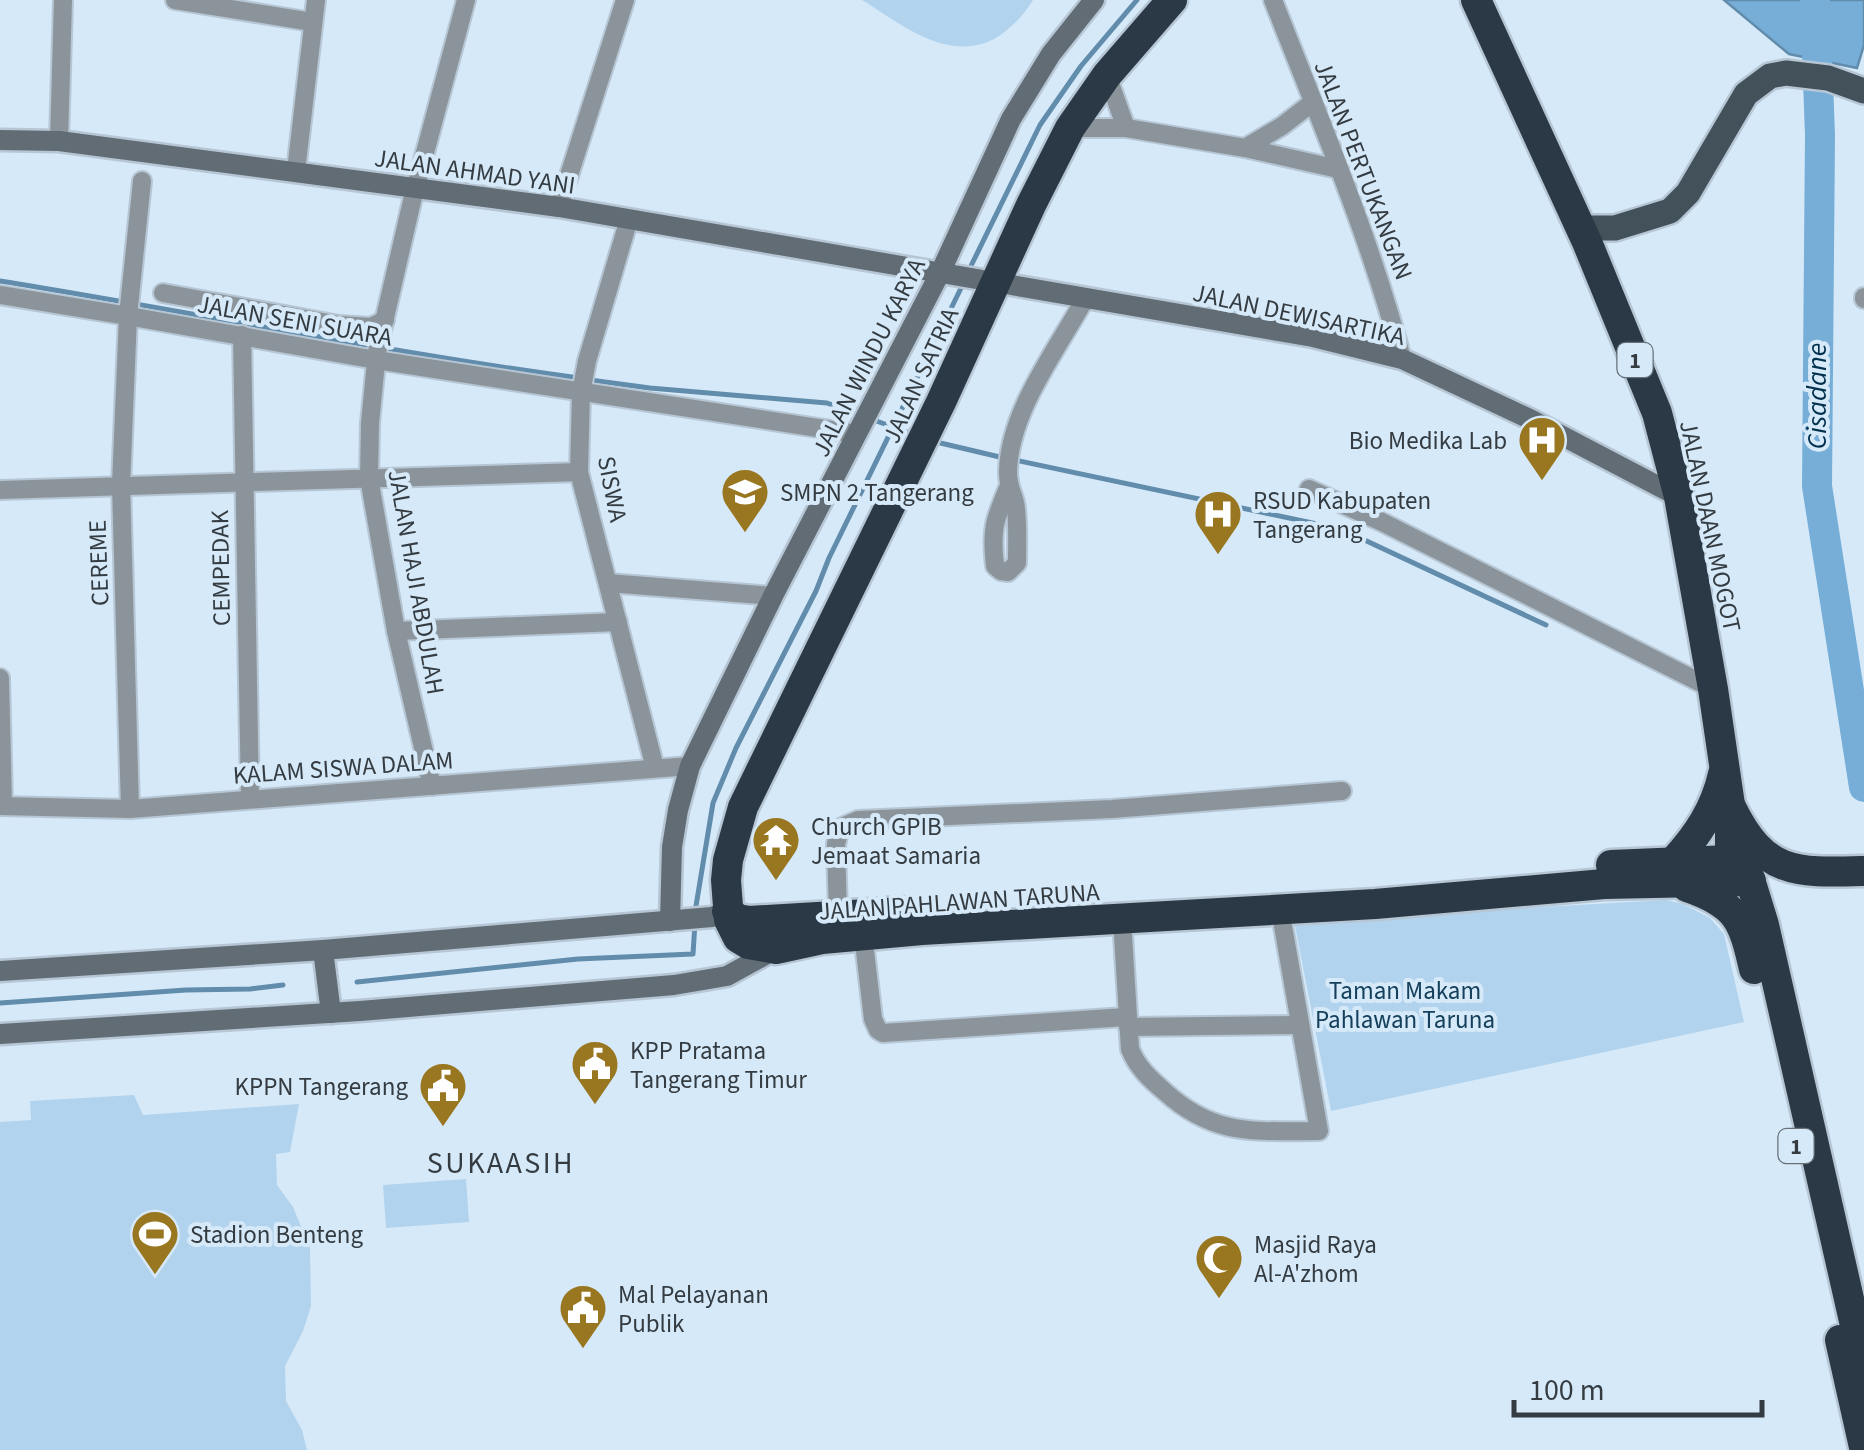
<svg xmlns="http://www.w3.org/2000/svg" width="1864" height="1450" font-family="'Source Sans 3',sans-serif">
<rect width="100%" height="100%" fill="#d6e9f9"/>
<g fill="#b2d3ed">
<path d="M 862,0 L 1033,0 C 1024,15 1010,30 994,39 C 947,63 901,24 862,0 Z"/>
<path d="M 1666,900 L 1683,904 L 1710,918 L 1724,934 L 1744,1022 L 1331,1111 L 1294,921 Z"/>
<path d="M 134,1095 L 143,1115 L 299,1104 L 290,1152 L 276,1154 L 277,1185 L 293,1207 L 310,1248 L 311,1306 L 303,1331 L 285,1366 L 286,1401 L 302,1430 L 307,1450 L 0,1450 L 0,1122 L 31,1120 L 30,1101 Z"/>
<path d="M 466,1179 L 469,1222 L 386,1228 L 383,1185 Z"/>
</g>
<path fill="#76aed8" stroke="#628cab" stroke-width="2.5" d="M 1724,0 L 1864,0 L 1864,45 L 1857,68 L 1789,54 Z"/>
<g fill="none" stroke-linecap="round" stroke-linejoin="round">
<g stroke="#628cab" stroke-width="5">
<path d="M 968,272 L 1040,125 L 1081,66 L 1137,0"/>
<path d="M 0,281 C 193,312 385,352 579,378"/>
<path d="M 590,380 L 650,388 L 827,403 L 860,415"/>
<path d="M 871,419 L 912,434"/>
<path d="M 932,441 L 1004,458"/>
<path d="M 1015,460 L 1341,529 L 1546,625"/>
<path d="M 695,912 L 713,803 L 736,748 L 816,591 L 829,558 L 964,282"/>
<path d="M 357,982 L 578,959 L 693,954 L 695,923"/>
<path d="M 0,1003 L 186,990 L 250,989 L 283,985"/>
</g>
<path stroke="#76aed8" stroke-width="30" d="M 1815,0 L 1820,135 L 1817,486 L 1864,787"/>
<g stroke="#b6c6d4" stroke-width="22">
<g id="street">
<path d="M 175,0 L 312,22"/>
<path d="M 1273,0 C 1319,118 1370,236 1402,359"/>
<path d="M 1107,75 L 1126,128"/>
<path d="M 1070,128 L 1126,128 L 1245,148 L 1338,169"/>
<path d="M 59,141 L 63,0"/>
<path d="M 1245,148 L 1282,126 L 1313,102"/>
<path d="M 296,171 L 316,0"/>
<path d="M 559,207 L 625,0"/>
<path d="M 629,219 L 587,361 L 581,393 L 579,472 L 655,768"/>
<path d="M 163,293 L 339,325 L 371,327 L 385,320"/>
<path d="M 0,295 L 128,316 L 376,360 L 857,434"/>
<path d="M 1864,297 L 1864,299"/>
<path d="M 242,335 L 250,799"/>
<path d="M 1008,488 C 994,521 991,530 995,566 L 1001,571 L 1008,572 L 1017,563 C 1017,545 1018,527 1016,509 C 1015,495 1008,490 1008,472 C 1009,413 1054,354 1082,304 L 1091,298"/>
<path d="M 1309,489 L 1382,522 L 1713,689"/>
<path d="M 0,490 L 579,472"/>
<path d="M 608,583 L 773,596"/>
<path d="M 396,631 L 618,622"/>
<path d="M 0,678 L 3,805"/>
<path d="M 432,786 L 396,631 L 369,478 L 370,423 L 377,352 L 412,201 L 466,0"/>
<path d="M 0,806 L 130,809 L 690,766"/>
<path d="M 130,809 L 121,485 L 128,316 L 142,181"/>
<path d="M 838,915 L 836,844 L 840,828 L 858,820 L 1112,809 L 1342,791"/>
<path d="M 1122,919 L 1130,1049 C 1137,1067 1150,1079 1164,1091 C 1214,1137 1255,1131 1319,1131 L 1280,909"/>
<path d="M 863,934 L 873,1019 L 878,1030 L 883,1033 L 1126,1017"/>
<path d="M 1128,1027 L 1300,1025"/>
</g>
</g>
<g stroke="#b6c6d4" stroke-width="25">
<g id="secondary">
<path d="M 0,140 L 59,141 L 559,207 L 1313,337 L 1402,359 L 1532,420 L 1679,497"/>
<path d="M 670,921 L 672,847 L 678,810 L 690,766 L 773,596 L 941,271 L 1011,119 L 1051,54 L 1094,0"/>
<path d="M 323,950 L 331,1013"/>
<path d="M 0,971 L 323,950 L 712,917 L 727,911"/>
<path d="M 0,1034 L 360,1011 L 674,985 L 727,976 L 776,949"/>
</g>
</g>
<g stroke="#b6c6d4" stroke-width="30">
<path id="primary" d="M 1580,228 L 1615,228 L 1670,211 L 1688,193 L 1746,94 L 1770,76 L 1786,73 L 1828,78 L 1864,91"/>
</g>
<g stroke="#b6c6d4" stroke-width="35">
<g id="highway">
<path d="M 1172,0 L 1107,75 L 1070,128 L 1031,205 L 941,402 L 743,807 L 728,860 L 726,880 L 729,920 L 738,938 L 748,944 L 776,949 L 822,939 L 922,930 L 1375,904 L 1604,884 L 1751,881"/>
<path d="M 1476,0 L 1587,242 L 1657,413 L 1679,497 L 1713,689 L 1730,805 L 1730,860 L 1722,875"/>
<path d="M 1731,807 C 1764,875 1796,873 1864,871"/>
<path d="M 1674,861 C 1698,835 1715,809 1723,774"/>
<path d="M 1611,865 L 1730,860 L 1742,866 L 1748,873 L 1764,925 L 1864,1365"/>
<path d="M 1687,887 C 1737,904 1743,920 1754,969"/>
<path d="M 727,911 L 738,919 L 749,921 L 902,912"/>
<path d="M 1840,1340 L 1864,1447"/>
</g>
</g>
<use href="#street" stroke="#8b949a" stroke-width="18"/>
<use href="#secondary" stroke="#616c75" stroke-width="20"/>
<use href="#primary" stroke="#43515b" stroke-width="25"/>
<use href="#highway" stroke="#2a3945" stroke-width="30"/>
</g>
<defs>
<g id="hospital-pin" transform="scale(2.5)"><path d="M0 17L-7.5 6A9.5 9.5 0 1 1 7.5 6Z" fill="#997720" stroke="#d6e9f9"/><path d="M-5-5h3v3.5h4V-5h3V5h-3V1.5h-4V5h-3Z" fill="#fff"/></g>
<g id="university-pin" transform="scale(2.5)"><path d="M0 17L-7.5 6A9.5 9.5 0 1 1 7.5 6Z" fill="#997720" stroke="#d6e9f9"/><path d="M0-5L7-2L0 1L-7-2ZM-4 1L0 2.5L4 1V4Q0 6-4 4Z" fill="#fff"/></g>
<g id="temple-pin" transform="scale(2.5)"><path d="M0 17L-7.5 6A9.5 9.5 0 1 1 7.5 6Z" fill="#997720" stroke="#d6e9f9"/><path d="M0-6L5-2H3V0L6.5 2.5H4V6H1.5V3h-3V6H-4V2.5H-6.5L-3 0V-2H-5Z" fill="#fff"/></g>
<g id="civic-pin" transform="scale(2.5)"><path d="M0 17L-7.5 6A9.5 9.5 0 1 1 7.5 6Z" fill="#997720" stroke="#d6e9f9"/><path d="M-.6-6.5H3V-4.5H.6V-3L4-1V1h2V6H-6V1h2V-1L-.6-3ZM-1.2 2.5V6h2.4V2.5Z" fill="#fff"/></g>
<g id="stadium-pin" transform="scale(2.5)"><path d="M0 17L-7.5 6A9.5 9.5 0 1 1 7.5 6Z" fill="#997720" stroke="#d6e9f9"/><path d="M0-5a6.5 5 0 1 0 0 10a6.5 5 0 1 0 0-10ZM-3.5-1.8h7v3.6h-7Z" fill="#fff"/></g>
<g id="mosque-pin" transform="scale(2.5)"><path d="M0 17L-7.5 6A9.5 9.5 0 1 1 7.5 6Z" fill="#997720" stroke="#d6e9f9"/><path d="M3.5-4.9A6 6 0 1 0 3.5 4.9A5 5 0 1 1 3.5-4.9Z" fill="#fff"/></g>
</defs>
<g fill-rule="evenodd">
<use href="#hospital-pin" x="1542" y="440"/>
<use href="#university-pin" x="745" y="492"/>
<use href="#hospital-pin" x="1218" y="514"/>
<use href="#temple-pin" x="776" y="840"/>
<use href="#civic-pin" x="595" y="1064"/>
<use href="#civic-pin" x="443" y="1086"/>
<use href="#stadium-pin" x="155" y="1234"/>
<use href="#mosque-pin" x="1219" y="1258"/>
<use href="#civic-pin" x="583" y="1308"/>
</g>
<g text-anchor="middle" stroke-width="8" stroke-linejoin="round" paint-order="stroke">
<g fill="#d6e9f9" stroke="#657079" stroke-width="2.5">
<rect x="1617.5" y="343" width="35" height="34" rx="8"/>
<rect x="1778.5" y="1129" width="35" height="34" rx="8"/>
</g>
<g font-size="22" font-weight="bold" fill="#343c42">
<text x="1635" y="368">1</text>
<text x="1796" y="1154">1</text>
</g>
<g font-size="25" fill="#343c42" stroke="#d6e9f9">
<text transform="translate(1364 170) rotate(69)" y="9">JALAN PERTUKANGAN</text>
<text transform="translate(475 171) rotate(8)" y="9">JALAN AHMAD YANI</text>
<text transform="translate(1299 314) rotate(12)" y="9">JALAN DEWISARTIKA</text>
<text transform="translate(295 320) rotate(10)" y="9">JALAN SENI SUARA</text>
<text transform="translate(868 357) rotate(-63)" y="9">JALAN WINDU KARYA</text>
<text transform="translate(920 375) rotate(-65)" y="9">JALAN SATRIA</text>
<text transform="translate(613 489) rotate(79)" y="9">SISWA</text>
<text transform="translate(1711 526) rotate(78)" y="9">JALAN DAAN MOGOT</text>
<text transform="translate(98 563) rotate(-92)" y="9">CEREME</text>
<text transform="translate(220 568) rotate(-91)" y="9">CEMPEDAK</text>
<text transform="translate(417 582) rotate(80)" y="9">JALAN HAJI ABDULAH</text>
<text transform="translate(343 767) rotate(-4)" y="9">KALAM SISWA DALAM</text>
<text transform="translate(959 901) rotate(-4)" y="9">JALAN PAHLAWAN TARUNA</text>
</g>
<g font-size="25" fill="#343c42" stroke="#d6e9f9" text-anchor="start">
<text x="1507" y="449" text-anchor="end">Bio Medika Lab</text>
<text x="780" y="501">SMPN 2 Tangerang</text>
<text x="1253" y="509">RSUD Kabupaten<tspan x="1253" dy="29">Tangerang</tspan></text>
<text x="811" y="835">Church GPIB<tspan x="811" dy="29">Jemaat Samaria</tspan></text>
<text x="630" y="1059">KPP Pratama<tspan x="630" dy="29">Tangerang Timur</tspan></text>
<text x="408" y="1095" text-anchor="end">KPPN Tangerang</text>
<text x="190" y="1243">Stadion Benteng</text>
<text x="1254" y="1253">Masjid Raya<tspan x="1254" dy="29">Al-A'zhom</tspan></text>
<text x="618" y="1303">Mal Pelayanan<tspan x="618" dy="29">Publik</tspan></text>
</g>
<g font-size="25" fill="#14405c" stroke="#d6e9f9">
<text x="1405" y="999">Taman Makam<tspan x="1405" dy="29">Pahlawan Taruna</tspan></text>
</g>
<g font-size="28" font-style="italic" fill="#02314d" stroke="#d6e9f9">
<text transform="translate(1816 396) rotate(-90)" y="10">Cisadane</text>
</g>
<g font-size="30" letter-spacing="2.5" fill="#343c42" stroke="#d6e9f9">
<text x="501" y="1173">SUKAASIH</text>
</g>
</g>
<path d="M1514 1400v15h248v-15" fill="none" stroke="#343c42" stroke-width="5"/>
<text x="1529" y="1400" font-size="30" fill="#343c42" stroke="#d6e9f9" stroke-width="8" paint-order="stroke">100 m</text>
</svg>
